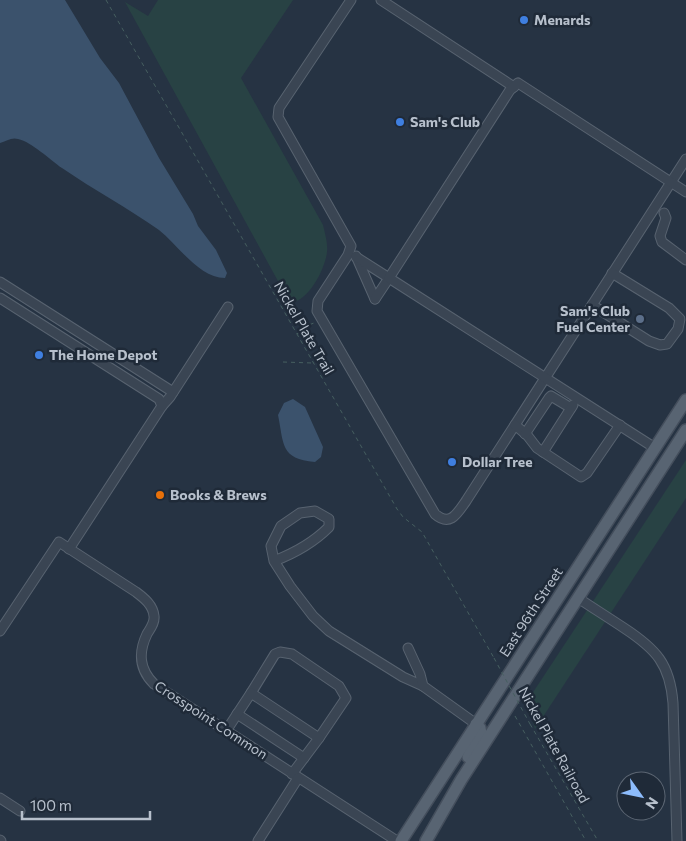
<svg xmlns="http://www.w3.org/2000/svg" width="686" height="841" font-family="Commissioner,sans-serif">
<rect width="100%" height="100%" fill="#263343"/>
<g fill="#284244">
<path d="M 158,0 L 293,0 L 241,78 L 323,225 C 325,234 328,243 327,252 C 325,269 309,301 290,303 L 125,2 L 148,16 Z"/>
<path d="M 686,460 L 686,498 L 535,729 L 526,703 Z"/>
</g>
<g fill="#3b526c">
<path d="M 0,0 L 65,0 L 100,58 L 119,83 L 159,158 L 193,214 L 198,226 L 216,250 L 227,273 L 225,278 C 199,278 178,245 159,230 C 128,208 94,190 62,168 C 50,160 32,142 18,139 C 12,137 6,141 0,143 Z"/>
<path d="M 293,399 L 305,407 L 323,447 L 321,457 L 315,462 C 280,459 284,444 278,415 L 284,403 Z"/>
</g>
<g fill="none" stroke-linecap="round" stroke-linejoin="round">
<g stroke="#586370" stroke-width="11">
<g id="minor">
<path d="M 351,0 L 279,108 L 278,117 L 351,246 L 348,255 L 318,301 L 317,311 L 435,514 C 450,527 457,514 466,501 L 686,159"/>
<path d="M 381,0 L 514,87"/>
<path d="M 664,213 L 666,218 L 660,236 L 662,242 L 686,260"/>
<path d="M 356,256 L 375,299"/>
<path d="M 356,257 L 389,278 L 375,299"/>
<path d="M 0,282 L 173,392"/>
<path d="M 0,298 L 159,399 L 162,406 L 69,549"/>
<path d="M 592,305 L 649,341 L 660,345 L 667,344 L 678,329 L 680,319 L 669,308 L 612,273"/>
<path d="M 162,406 L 170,397 L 228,307"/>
<path d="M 515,425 L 527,435 L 537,448 L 581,477 L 587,473 L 620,425"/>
<path d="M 525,434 L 549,398 L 551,396 L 571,408"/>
<path d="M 655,448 L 389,278 L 510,90 L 518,83 L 686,192"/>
<path d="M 543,452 L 573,405"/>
<path d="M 274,561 C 295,553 314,542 329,527 L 329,519 L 315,511 L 300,513 L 281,526 L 271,546 L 274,561 L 290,586 L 313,616 L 329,631 L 403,677 L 423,686"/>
<path d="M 578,598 C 593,608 609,618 624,628 C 656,649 670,664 673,703 L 677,841"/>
<path d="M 0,631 L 59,542 L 136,592 C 144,598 153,605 154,616 C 155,623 150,629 147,634 C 138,653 139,669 154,684 L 397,841"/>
<path d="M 408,648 L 420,674 L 423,686 L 476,724"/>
<path d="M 251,693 L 275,654 L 280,652 L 292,654 L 339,686 L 346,698 L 319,738"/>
<path d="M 237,714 L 304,758"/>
<path d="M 226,731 L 251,693 L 319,738 L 292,774"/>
<path d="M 0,798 L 20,811"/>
<path d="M 0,840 L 1,841"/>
<path d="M 258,841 L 298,778"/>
</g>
</g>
<g stroke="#444e5c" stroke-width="14">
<g id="major">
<path d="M 468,757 L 481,733 L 480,728 L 476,724"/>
<path d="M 401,841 L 686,400"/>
<path d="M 426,841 L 461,780 L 686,430"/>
</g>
</g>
<g stroke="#465f60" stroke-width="1" stroke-dasharray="4 4" stroke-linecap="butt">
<path d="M 106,0 L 397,509 L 403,517 L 422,532 L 494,658"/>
<path d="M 297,334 L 306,326 L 314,323"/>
<path d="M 283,362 L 312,363"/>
<path d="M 515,716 L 586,841"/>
<path d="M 530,724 L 598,841"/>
</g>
<use href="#minor" stroke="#3a4553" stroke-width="9"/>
<use href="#major" stroke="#586472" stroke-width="11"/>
<path stroke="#465f60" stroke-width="1" stroke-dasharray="4 4" stroke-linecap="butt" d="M 494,658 L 530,724"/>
</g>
<g fill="#3f7fe0" stroke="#1f2a38" stroke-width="2">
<circle cx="524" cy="20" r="5"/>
<circle cx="400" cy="122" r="5"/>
<circle cx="39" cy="355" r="5"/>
<circle cx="452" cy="462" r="5"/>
</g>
<circle fill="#5c6f8a" stroke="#1f2a38" stroke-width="2" cx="640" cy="319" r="5"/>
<circle fill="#e8710a" stroke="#1f2a38" stroke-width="2" cx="160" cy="495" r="5"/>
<g text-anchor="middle" stroke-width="5" stroke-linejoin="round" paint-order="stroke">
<g font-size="14" font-weight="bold" fill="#b7c0cc" stroke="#1f2a38" text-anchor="start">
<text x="534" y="25">Menards</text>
<text x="410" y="127">Sam's Club</text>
<text x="630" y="316" text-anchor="end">Sam's Club<tspan x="630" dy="16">Fuel Center</tspan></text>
<text x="49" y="360">The Home Depot</text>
<text x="462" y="467">Dollar Tree</text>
<text x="170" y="500">Books &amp; Brews</text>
</g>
<g font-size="14" fill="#b7c0cc" stroke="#1f2a38">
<text transform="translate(304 328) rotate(60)" y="5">Nickel Plate Trail</text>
<text transform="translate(531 612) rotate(-57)" y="5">East 96th Street</text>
<text transform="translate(211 720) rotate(33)" y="5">Crosspoint Common</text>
<text transform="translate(554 745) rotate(61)" y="5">Nickel Plate Railroad</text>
</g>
</g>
<g transform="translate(641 796) rotate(123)"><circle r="24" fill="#1f2a38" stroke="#5c6673"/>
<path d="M0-4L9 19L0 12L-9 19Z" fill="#8dbcfc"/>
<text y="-8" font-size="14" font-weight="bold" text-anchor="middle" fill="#b7c0cc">N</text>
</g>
<path d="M22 811v8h128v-8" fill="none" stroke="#b7c0cc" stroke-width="2.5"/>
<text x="30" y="811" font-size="15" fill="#b7c0cc" stroke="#1f2a38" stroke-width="4" paint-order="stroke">100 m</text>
</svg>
